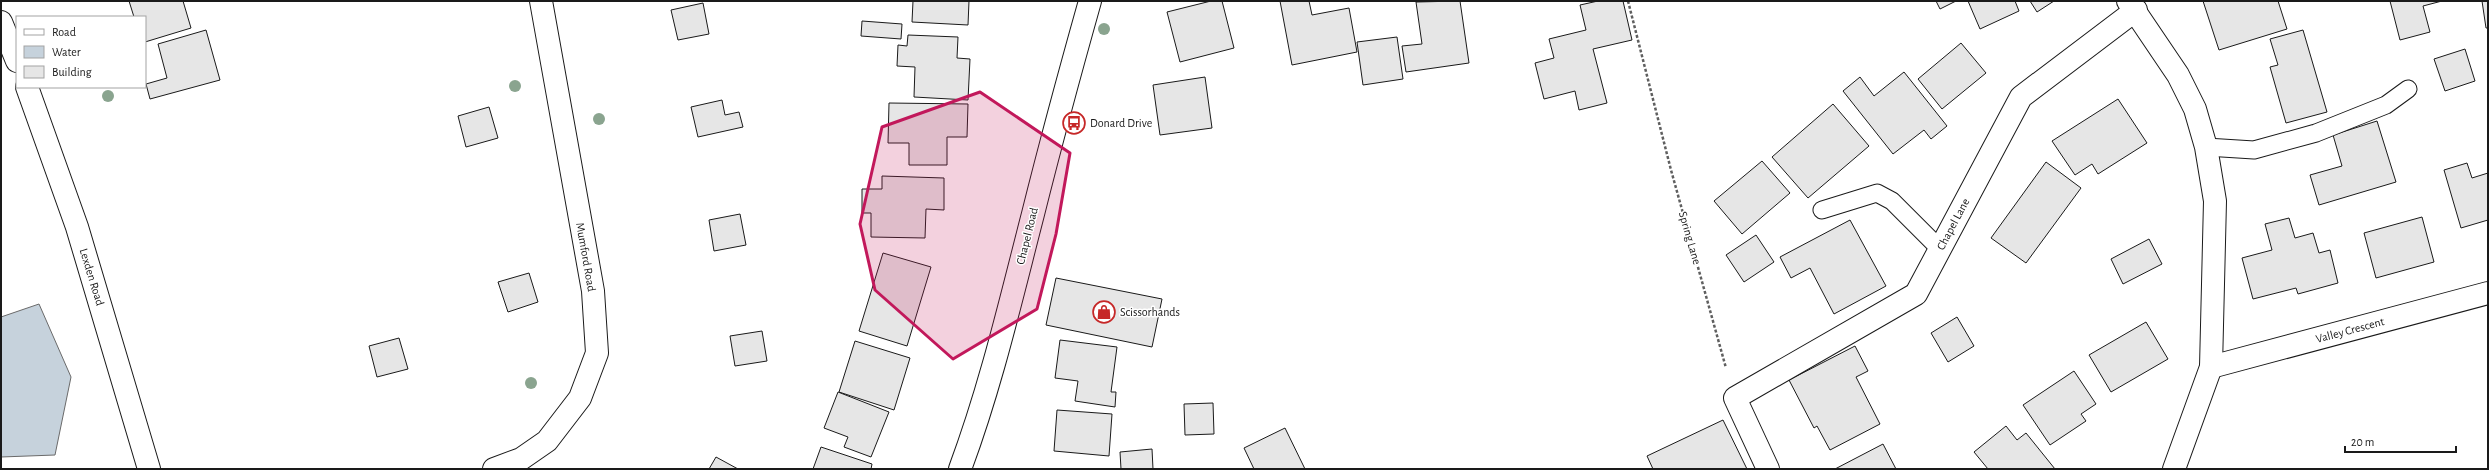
<svg xmlns="http://www.w3.org/2000/svg" width="2489" height="470" font-family="'Alegreya Sans',sans-serif">
<rect width="100%" height="100%" fill="#fff"/>
<path fill="#c6d2dc" stroke="#6a6a6a" d="M 39,304 L 71,377 L 55,455 L 1,457 L 1,317 Z"/>
<g fill="#e6e6e6" stroke="#1a1a1a">
<path d="M 129,1 L 183,1 L 191,28 L 145,42 L 145,17 L 134,17 Z"/>
<path d="M 913,1 L 969,1 L 968,25 L 912,22 Z"/>
<path d="M 1211,1 L 1222,1 L 1234,48 L 1180,62 L 1167,12 Z"/>
<path d="M 1280,1 L 1309,1 L 1312,15 L 1349,8 L 1357,52 L 1292,65 Z"/>
<path d="M 1460,1 L 1469,63 L 1406,72 L 1402,46 L 1422,44 L 1416,2 Z"/>
<path d="M 1598,1 L 1623,1 L 1632,40 L 1593,49 L 1607,103 L 1579,110 L 1575,91 L 1544,99 L 1535,63 L 1554,58 L 1549,39 L 1586,30 L 1580,5 Z"/>
<path d="M 1936,1 L 1956,1 L 1940,9 Z"/>
<path d="M 1968,1 L 2015,1 L 2019,11 L 1980,29 Z"/>
<path d="M 2030,1 L 2054,1 L 2037,12 Z"/>
<path d="M 2203,1 L 2278,1 L 2287,29 L 2219,50 Z"/>
<path d="M 2390,1 L 2442,1 L 2423,6 L 2430,32 L 2400,40 Z"/>
<path d="M 2482,1 L 2488,1 L 2488,28 L 2486,28 Z"/>
<path d="M 703,3 L 709,34 L 678,40 L 671,10 Z"/>
<path d="M 862,21 L 902,24 L 901,39 L 861,36 Z"/>
<path d="M 206,30 L 220,80 L 150,99 L 146,84 L 167,78 L 158,44 Z"/>
<path d="M 2303,30 L 2327,112 L 2286,123 L 2270,67 L 2278,65 L 2270,39 Z"/>
<path d="M 908,35 L 958,37 L 957,58 L 970,59 L 968,100 L 914,97 L 915,67 L 897,66 L 898,45 L 907,46 Z"/>
<path d="M 1397,37 L 1403,79 L 1363,85 L 1357,42 Z"/>
<path d="M 1961,43 L 1986,73 L 1942,109 L 1918,79 Z"/>
<path d="M 2465,49 L 2475,81 L 2445,91 L 2434,59 Z"/>
<path d="M 1904,72 L 1947,126 L 1931,139 L 1924,130 L 1893,154 L 1843,91 L 1860,77 L 1874,96 Z"/>
<path d="M 1205,77 L 1212,128 L 1160,135 L 1153,85 Z"/>
<path d="M 2118,99 L 2147,143 L 2098,174 L 2092,164 L 2075,175 L 2052,141 Z"/>
<path d="M 722,100 L 725,115 L 739,112 L 743,127 L 698,137 L 691,107 Z"/>
<path d="M 889,103 L 968,104 L 967,137 L 947,137 L 947,165 L 909,165 L 909,143 L 888,143 Z"/>
<path d="M 1833,104 L 1869,146 L 1808,198 L 1772,157 Z"/>
<path d="M 489,107 L 498,138 L 466,147 L 458,116 Z"/>
<path d="M 2377,121 L 2396,182 L 2319,205 L 2310,175 L 2342,166 L 2333,135 Z"/>
<path d="M 1762,161 L 1790,193 L 1742,234 L 1714,201 Z"/>
<path d="M 2046,162 L 2081,188 L 2026,263 L 1991,238 Z"/>
<path d="M 2467,163 L 2472,178 L 2488,173 L 2488,220 L 2461,228 L 2444,170 Z"/>
<path d="M 882,176 L 944,178 L 944,210 L 926,209 L 925,238 L 871,237 L 871,213 L 862,213 L 862,189 L 882,189 Z"/>
<path d="M 740,214 L 746,245 L 714,251 L 709,220 Z"/>
<path d="M 2422,217 L 2434,262 L 2376,278 L 2364,233 Z"/>
<path d="M 2289,218 L 2295,238 L 2313,233 L 2319,253 L 2330,250 L 2338,283 L 2298,294 L 2296,288 L 2253,299 L 2242,258 L 2272,250 L 2265,224 Z"/>
<path d="M 1850,220 L 1886,286 L 1834,314 L 1810,268 L 1791,278 L 1780,257 Z"/>
<path d="M 1756,235 L 1774,262 L 1744,282 L 1726,255 Z"/>
<path d="M 2149,239 L 2162,264 L 2123,284 L 2111,259 Z"/>
<path d="M 883,253 L 931,267 L 907,346 L 859,331 Z"/>
<path d="M 529,273 L 538,302 L 508,312 L 498,282 Z"/>
<path d="M 1056,278 L 1162,299 L 1152,347 L 1046,325 Z"/>
<path d="M 1957,317 L 1974,346 L 1948,362 L 1931,333 Z"/>
<path d="M 2146,322 L 2168,359 L 2111,392 L 2089,355 Z"/>
<path d="M 762,331 L 767,361 L 735,366 L 730,336 Z"/>
<path d="M 399,338 L 408,369 L 377,377 L 369,346 Z"/>
<path d="M 1060,340 L 1117,347 L 1111,392 L 1116,392 L 1115,407 L 1075,401 L 1078,381 L 1055,378 Z"/>
<path d="M 855,341 L 910,358 L 894,410 L 839,392 Z"/>
<path d="M 1855,346 L 1868,371 L 1856,377 L 1880,424 L 1830,450 L 1817,426 L 1814,428 L 1789,380 Z"/>
<path d="M 2074,371 L 2096,404 L 2081,414 L 2086,421 L 2050,445 L 2023,405 Z"/>
<path d="M 838,392 L 889,412 L 871,457 L 844,447 L 848,437 L 824,428 Z"/>
<path d="M 1213,403 L 1214,434 L 1185,435 L 1184,404 Z"/>
<path d="M 1057,410 L 1112,414 L 1109,456 L 1054,451 Z"/>
<path d="M 1723,420 L 1747,469 L 1653,469 L 1647,456 Z"/>
<path d="M 2006,426 L 2017,440 L 2026,433 L 2055,469 L 1988,469 L 1974,452 Z"/>
<path d="M 1285,428 L 1305,469 L 1254,469 L 1244,448 Z"/>
<path d="M 1883,444 L 1896,469 L 1835,469 Z"/>
<path d="M 821,447 L 872,464 L 871,469 L 813,469 Z"/>
<path d="M 1152,449 L 1153,469 L 1121,469 L 1120,452 Z"/>
<path d="M 716,457 L 738,469 L 709,469 Z"/>
</g>
<g fill="none" stroke-linecap="round" stroke-linejoin="round">
<g stroke="#1a1a1a" stroke-width="19">
<g id="service">
<path d="M 2206,147 L 2254,150 L 2316,133 L 2386,105 L 2408,89"/>
<path d="M 1822,210 L 1877,193 L 1892,201 L 1940,249"/>
</g>
</g>
<g stroke="#1a1a1a" stroke-width="24">
<g id="minor">
<path d="M 2128,1 L 2178,75 L 2195,109 L 2206,147 L 2215,201 L 2211,367 L 2174,469"/>
<path d="M 2211,367 L 2488,293"/>
<path d="M 494,469 L 521,459 L 547,441 L 580,398 L 597,353 L 593,291 L 541,1"/>
<path d="M 1768,469 L 1735,398 L 1916,294 L 2021,97 L 2136,10"/>
</g>
</g>
<g stroke="#1a1a1a" stroke-width="24">
<g id="tertiary">
<path d="M 1,22 L 17,61"/>
<path d="M 27,87 L 77,227 L 149,469"/>
<path d="M 960,469 C 991,386 1011,299 1033,214 C 1051,142 1070,72 1090,1"/>
</g>
</g>
<path stroke="#5f5f5f" stroke-width="2.5" stroke-dasharray="3 2" stroke-linecap="butt" d="M 1628,1 L 1671,170 L 1726,368"/>
<use href="#service" stroke="#fff" stroke-width="17"/>
<use href="#minor" stroke="#fff" stroke-width="22"/>
<use href="#tertiary" stroke="#fff" stroke-width="22"/>
</g>
<g fill="#8aa48f">
<circle cx="1104" cy="29" r="6"/>
<circle cx="515" cy="86" r="6"/>
<circle cx="108" cy="96" r="6"/>
<circle cx="599" cy="119" r="6"/>
<circle cx="531" cy="383" r="6"/>
</g>
<path fill="#c2185b" fill-opacity="0.2" stroke="#c2185b" stroke-width="3" stroke-linejoin="round" d="M 980,92 L 1070,153 L 1056,234 L 1037,309 L 953,359 L 875,290 L 860,224 L 882,127 Z"/>
<defs>
<g id="bus-ring" transform="scale(1.15)"><circle r="9.5" fill="#fff" stroke="#c62828" stroke-width="1.5"/><path d="M-5-6H5V4H4V6H2V4H-2V6H-4V4H-5ZM-3.5-4V0h7V-4ZM-3.5 1.2v1.5H-2V1.2ZM2 1.2v1.5H3.5V1.2Z" fill="#c62828"/></g>
<g id="shop-ring" transform="scale(1.15)"><circle r="9.5" fill="#fff" stroke="#c62828" stroke-width="1.5"/><path d="M-5-2.5h2.3a2.7 3.5 0 0 1 5.4 0H5L5.5 6h-11ZM-1.5-2.5h3a1.5 2.3 0 0 0-3 0Z" fill="#c62828"/></g>
</defs>
<g fill-rule="evenodd">
<use href="#bus-ring" x="1074" y="123"/>
<use href="#shop-ring" x="1104" y="312"/>
</g>
<g text-anchor="middle" stroke-width="3" stroke-linejoin="round" paint-order="stroke">
<g font-size="12" fill="#1a1a1a" stroke="#fff" text-anchor="start">
<text x="1090" y="127">Donard Drive</text>
<text x="1120" y="316">Scissorhands</text>
</g>
<g font-size="12" fill="#1a1a1a" stroke="#fff">
<text transform="translate(1953 224) rotate(-62)" y="4">Chapel Lane</text>
<text transform="translate(1027 236) rotate(-76)" y="4">Chapel Road</text>
<text transform="translate(1690 238) rotate(74)" y="4">Spring Lane</text>
<text transform="translate(586 257) rotate(80)" y="4">Mumford Road</text>
<text transform="translate(92 277) rotate(73)" y="4">Lexden Road</text>
<text transform="translate(2350 330) rotate(-15)" y="4">Valley Crescent</text>
</g>
</g>
<rect width="2489" height="470" fill="none" stroke="#1a1a1a" stroke-width="4"/>
<rect x="16" y="16" width="130" height="72" fill="#ffffff" stroke="#a3a3a3"/>
<rect x="24" y="29" width="20" height="6" fill="#ffffff" stroke="#a3a3a3"/>
<text x="52" y="36" font-size="12" fill="#1a1a1a">Road</text>
<rect x="24" y="46" width="20" height="12" fill="#c6d2dc" stroke="#a3a3a3"/>
<text x="52" y="56" font-size="12" fill="#1a1a1a">Water</text>
<rect x="24" y="66" width="20" height="12" fill="#e6e6e6" stroke="#a3a3a3"/>
<text x="52" y="76" font-size="12" fill="#1a1a1a">Building</text>
<path d="M2345 446v6h111v-6" fill="none" stroke="#1a1a1a" stroke-width="2"/>
<text x="2351" y="446" font-size="12" fill="#1a1a1a" stroke="#ffffff" stroke-width="3" paint-order="stroke">20 m</text>
</svg>
